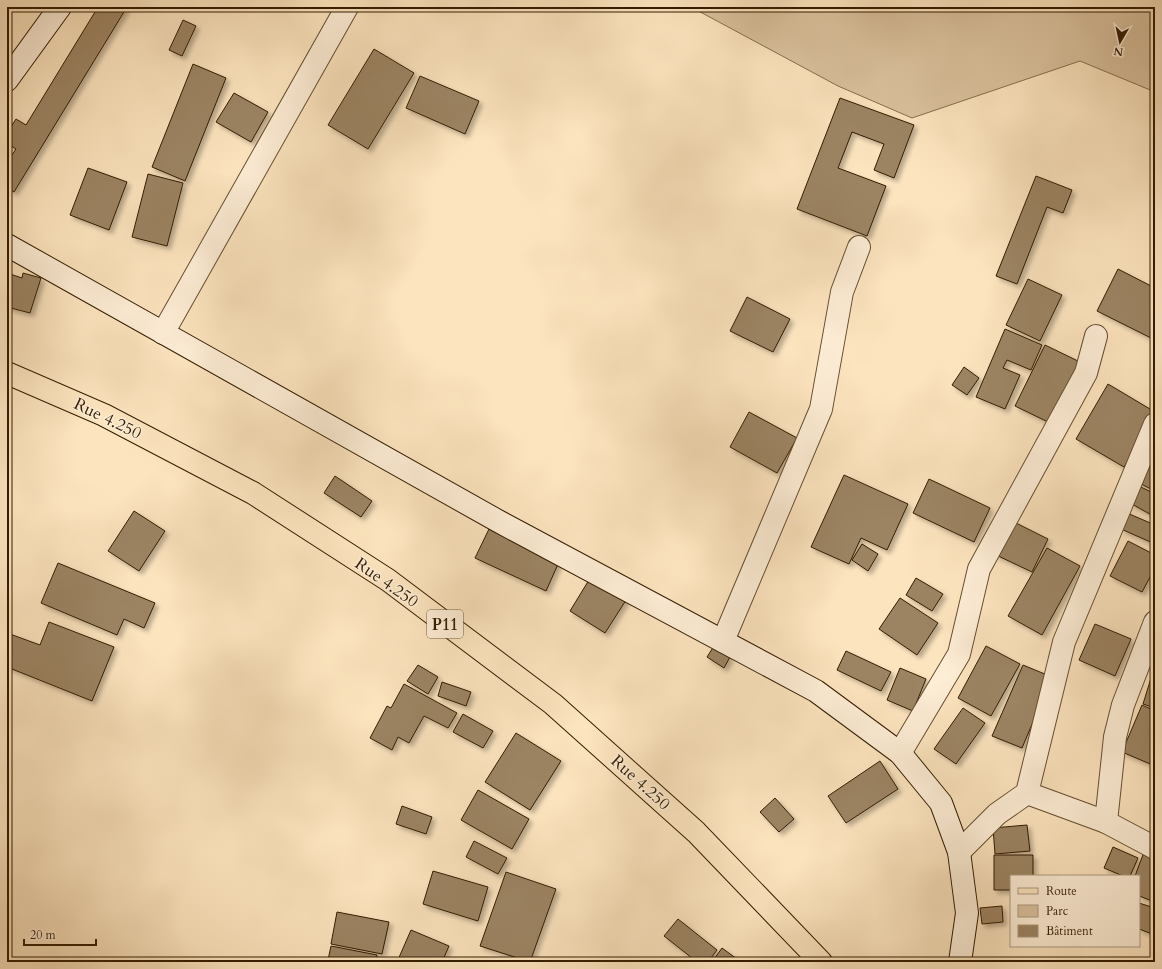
<svg xmlns="http://www.w3.org/2000/svg" width="1162" height="969" font-family="Cardo,serif">
<defs>
<filter id="shadow"><feDropShadow dx="3.5" dy="3.5" stdDeviation="2" flood-color="#0004"/></filter>
</defs>
<rect width="100%" height="100%" fill="#fce4be"/>
<filter id="stains"><feTurbulence type="fractalNoise" baseFrequency=".005" numOctaves="4"/><feColorMatrix values="0 0 0 0 .2 0 0 0 0 .09 0 0 0 0 .02 0 0 0 .5 -.17"/></filter>
<radialGradient id="worn" r=".72"><stop offset=".6" stop-color="#630" stop-opacity="0"/><stop offset="1" stop-color="#630" stop-opacity=".3"/></radialGradient>
<path fill="#dac29e" stroke="#866f4f" d="M 691,7 L 1155,7 L 1155,92 L 1080,61 L 912,118 L 838,86 Z"/>
<g fill="#9c8463" stroke="#331c00" filter="url(#shadow)">
<path d="M 98,7 L 127,7 L 14,192 L 7,188 L 7,162 L 16,149 L 7,143 L 7,133 L 16,119 L 26,125 Z"/>
<path d="M 183,20 L 196,26 L 182,56 L 169,50 Z"/>
<path d="M 374,49 L 414,73 L 368,149 L 328,125 Z"/>
<path d="M 193,64 L 226,78 L 185,181 L 152,167 Z"/>
<path d="M 420,76 L 479,101 L 465,134 L 406,108 Z"/>
<path d="M 234,93 L 268,112 L 251,142 L 216,122 Z"/>
<path d="M 840,98 L 914,125 L 894,178 L 874,170 L 884,144 L 852,132 L 838,168 L 886,186 L 867,236 L 797,209 Z"/>
<path d="M 88,168 L 127,182 L 109,230 L 70,215 Z"/>
<path d="M 148,174 L 183,183 L 167,246 L 132,237 Z"/>
<path d="M 1036,176 L 1072,190 L 1063,213 L 1047,207 L 1017,284 L 996,276 Z"/>
<path d="M 1118,269 L 1155,288 L 1155,340 L 1097,311 Z"/>
<path d="M 7,273 L 22,278 L 23,273 L 41,278 L 30,313 L 7,307 Z"/>
<path d="M 1028,279 L 1062,295 L 1040,341 L 1006,325 Z"/>
<path d="M 747,297 L 790,319 L 773,352 L 730,331 Z"/>
<path d="M 1005,329 L 1042,345 L 1031,370 L 1007,360 L 1003,368 L 1020,375 L 1005,409 L 976,397 Z"/>
<path d="M 1045,345 L 1080,362 L 1048,422 L 1015,406 Z"/>
<path d="M 964,367 L 979,378 L 967,395 L 952,385 Z"/>
<path d="M 1108,384 L 1155,412 L 1155,416 L 1124,467 L 1076,439 Z"/>
<path d="M 749,412 L 797,438 L 777,473 L 730,447 Z"/>
<path d="M 1150,462 L 1155,464 L 1155,491 L 1139,483 Z"/>
<path d="M 844,475 L 908,504 L 887,550 L 861,538 L 849,564 L 811,547 Z"/>
<path d="M 335,476 L 372,501 L 361,517 L 324,493 Z"/>
<path d="M 929,479 L 990,508 L 974,542 L 913,513 Z"/>
<path d="M 1139,486 L 1155,494 L 1155,517 L 1130,503 Z"/>
<path d="M 134,511 L 165,531 L 139,571 L 108,551 Z"/>
<path d="M 1127,513 L 1155,525 L 1155,544 L 1121,529 Z"/>
<path d="M 1010,520 L 1048,539 L 1032,572 L 994,554 Z"/>
<path d="M 489,529 L 559,562 L 546,591 L 475,558 Z"/>
<path d="M 1128,541 L 1155,555 L 1155,568 L 1142,592 L 1110,576 Z"/>
<path d="M 862,544 L 878,554 L 868,571 L 852,560 Z"/>
<path d="M 1047,548 L 1080,566 L 1042,635 L 1008,616 Z"/>
<path d="M 58,563 L 155,603 L 144,628 L 124,619 L 117,635 L 41,603 Z"/>
<path d="M 592,575 L 628,597 L 605,633 L 570,611 Z"/>
<path d="M 916,578 L 943,594 L 932,611 L 906,595 Z"/>
<path d="M 900,598 L 938,623 L 917,655 L 879,629 Z"/>
<path d="M 49,622 L 114,647 L 92,701 L 7,667 L 7,642 L 10,634 L 40,645 Z"/>
<path d="M 1095,624 L 1131,639 L 1115,676 L 1079,660 Z"/>
<path d="M 714,646 L 730,657 L 724,668 L 707,657 Z"/>
<path d="M 986,646 L 1020,664 L 991,716 L 958,698 Z"/>
<path d="M 846,651 L 891,672 L 881,691 L 837,670 Z"/>
<path d="M 418,665 L 438,677 L 428,694 L 407,681 Z"/>
<path d="M 1023,665 L 1052,677 L 1022,748 L 992,736 Z"/>
<path d="M 1155,665 L 1155,708 L 1143,704 Z"/>
<path d="M 900,668 L 926,679 L 913,711 L 887,700 Z"/>
<path d="M 442,682 L 471,692 L 466,706 L 438,696 Z"/>
<path d="M 404,684 L 457,713 L 448,728 L 424,716 L 409,743 L 398,737 L 392,750 L 370,738 L 387,706 L 391,708 Z"/>
<path d="M 1142,705 L 1155,711 L 1155,766 L 1122,752 Z"/>
<path d="M 963,708 L 985,723 L 956,764 L 934,749 Z"/>
<path d="M 463,714 L 493,731 L 483,748 L 453,732 Z"/>
<path d="M 516,733 L 561,761 L 530,810 L 485,782 Z"/>
<path d="M 880,761 L 898,789 L 846,823 L 828,796 Z"/>
<path d="M 478,790 L 529,819 L 512,849 L 461,820 Z"/>
<path d="M 775,798 L 794,819 L 779,832 L 760,812 Z"/>
<path d="M 402,806 L 432,817 L 426,834 L 396,824 Z"/>
<path d="M 1027,825 L 1030,851 L 995,854 L 993,828 Z"/>
<path d="M 474,841 L 507,858 L 498,874 L 466,857 Z"/>
<path d="M 1113,847 L 1138,858 L 1130,876 L 1123,876 L 1104,868 Z"/>
<path d="M 1144,852 L 1155,856 L 1155,902 L 1139,896 L 1139,876 L 1135,876 Z"/>
<path d="M 994,855 L 1033,855 L 1033,876 L 1011,876 L 1011,890 L 994,890 Z"/>
<path d="M 433,871 L 488,887 L 478,921 L 423,904 Z"/>
<path d="M 506,872 L 556,889 L 530,962 L 480,946 Z"/>
<path d="M 1139,903 L 1155,908 L 1155,935 L 1139,929 Z"/>
<path d="M 1002,906 L 1003,922 L 982,924 L 980,908 Z"/>
<path d="M 337,912 L 389,922 L 382,954 L 331,944 Z"/>
<path d="M 678,919 L 717,950 L 708,962 L 697,962 L 664,936 Z"/>
<path d="M 411,930 L 449,946 L 442,962 L 397,962 Z"/>
<path d="M 331,946 L 377,955 L 376,962 L 340,962 L 328,960 Z"/>
<path d="M 722,948 L 741,962 L 712,962 Z"/>
</g>
<g fill="none" stroke-linecap="round" stroke-linejoin="round">
<g stroke="#654e30" stroke-width="24">
<g id="street">
<path d="M 163,333 L 347,7"/>
<path d="M 723,641 L 821,409 L 842,292 L 859,247"/>
<path d="M 900,753 L 959,654 L 979,569 L 1086,373 L 1096,336"/>
<path d="M 1027,793 L 1106,822 L 1155,848"/>
<path d="M 1106,822 L 1115,737 L 1123,705 L 1155,622"/>
<path d="M 959,852 L 997,814 L 1027,793 L 1064,642 L 1155,424"/>
</g>
</g>
<g stroke="#331c00" stroke-width="24">
<g id="secondary">
<path d="M 7,80 L 60,7"/>
<path d="M 7,245 L 498,521 L 816,691 L 900,753 L 941,803 L 959,852 L 967,913 L 960,962"/>
</g>
</g>
<g stroke="#331c00" stroke-width="24">
<path id="primary" d="M 7,373 L 104,415 L 253,493 L 388,580 L 553,704 L 696,832 L 821,962"/>
</g>
<use href="#street" stroke="#fdedd5" stroke-width="22"/>
<use href="#secondary" stroke="#fdedd5" stroke-width="22"/>
<use href="#primary" stroke="#fce4be" stroke-width="22"/>
</g>
<g text-anchor="middle" stroke-width="3" stroke-linejoin="round" paint-order="stroke">
<rect fill="#fdedd5" stroke="#705b40" stroke-width="1" x="427" y="610" width="36" height="28" rx="3"/>
<g font-size="16" font-weight="bold" fill="#331c00">
<text x="445" y="630">P11</text>
</g>
<g font-size="17" fill="#331c00" stroke="#fdedd5">
<text transform="translate(108 418) rotate(26)" y="6">Rue 4.250</text>
<text transform="translate(387 582) rotate(35)" y="6">Rue 4.250</text>
<text transform="translate(641 782) rotate(42)" y="6">Rue 4.250</text>
</g>
</g>
<rect width="1162" height="969" fill="none" stroke="#fce4be" stroke-width="24"/>
<rect x="8" y="8" width="1146" height="953" fill="none" stroke="#331c00" stroke-width="2"/>
<rect x="12" y="12" width="1138" height="945" fill="none" stroke="#331c00"/>
<rect x="1010" y="875" width="130" height="72" fill="#fdedd5" stroke="#ac9980"/>
<rect x="1018" y="888" width="20" height="6" fill="#fce4be" stroke="#ac9980"/>
<text x="1046" y="895" font-size="12" fill="#331c00">Route</text>
<rect x="1018" y="905" width="20" height="12" fill="#dac29e" stroke="#ac9980"/>
<text x="1046" y="915" font-size="12" fill="#331c00">Parc</text>
<rect x="1018" y="925" width="20" height="12" fill="#9c8463" stroke="#ac9980"/>
<text x="1046" y="935" font-size="12" fill="#331c00">Bâtiment</text>
<g transform="translate(1120 42) rotate(189)" stroke="#fdedd5" stroke-width="3" paint-order="stroke">
<path d="M0-3L7 15L0 10L-7 15Z" fill="#331c00"/>
<text y="-6" font-size="11" font-weight="bold" text-anchor="middle" fill="#331c00">N</text>
</g>
<path d="M24 939v6h72v-6" fill="none" stroke="#331c00" stroke-width="2"/>
<text x="30" y="939" font-size="12" fill="#331c00" stroke="#fdedd5" stroke-width="3" paint-order="stroke">20 m</text>
<rect width="100%" height="100%" filter="url(#stains)"/>
<rect width="100%" height="100%" fill="url(#worn)"/>
</svg>
